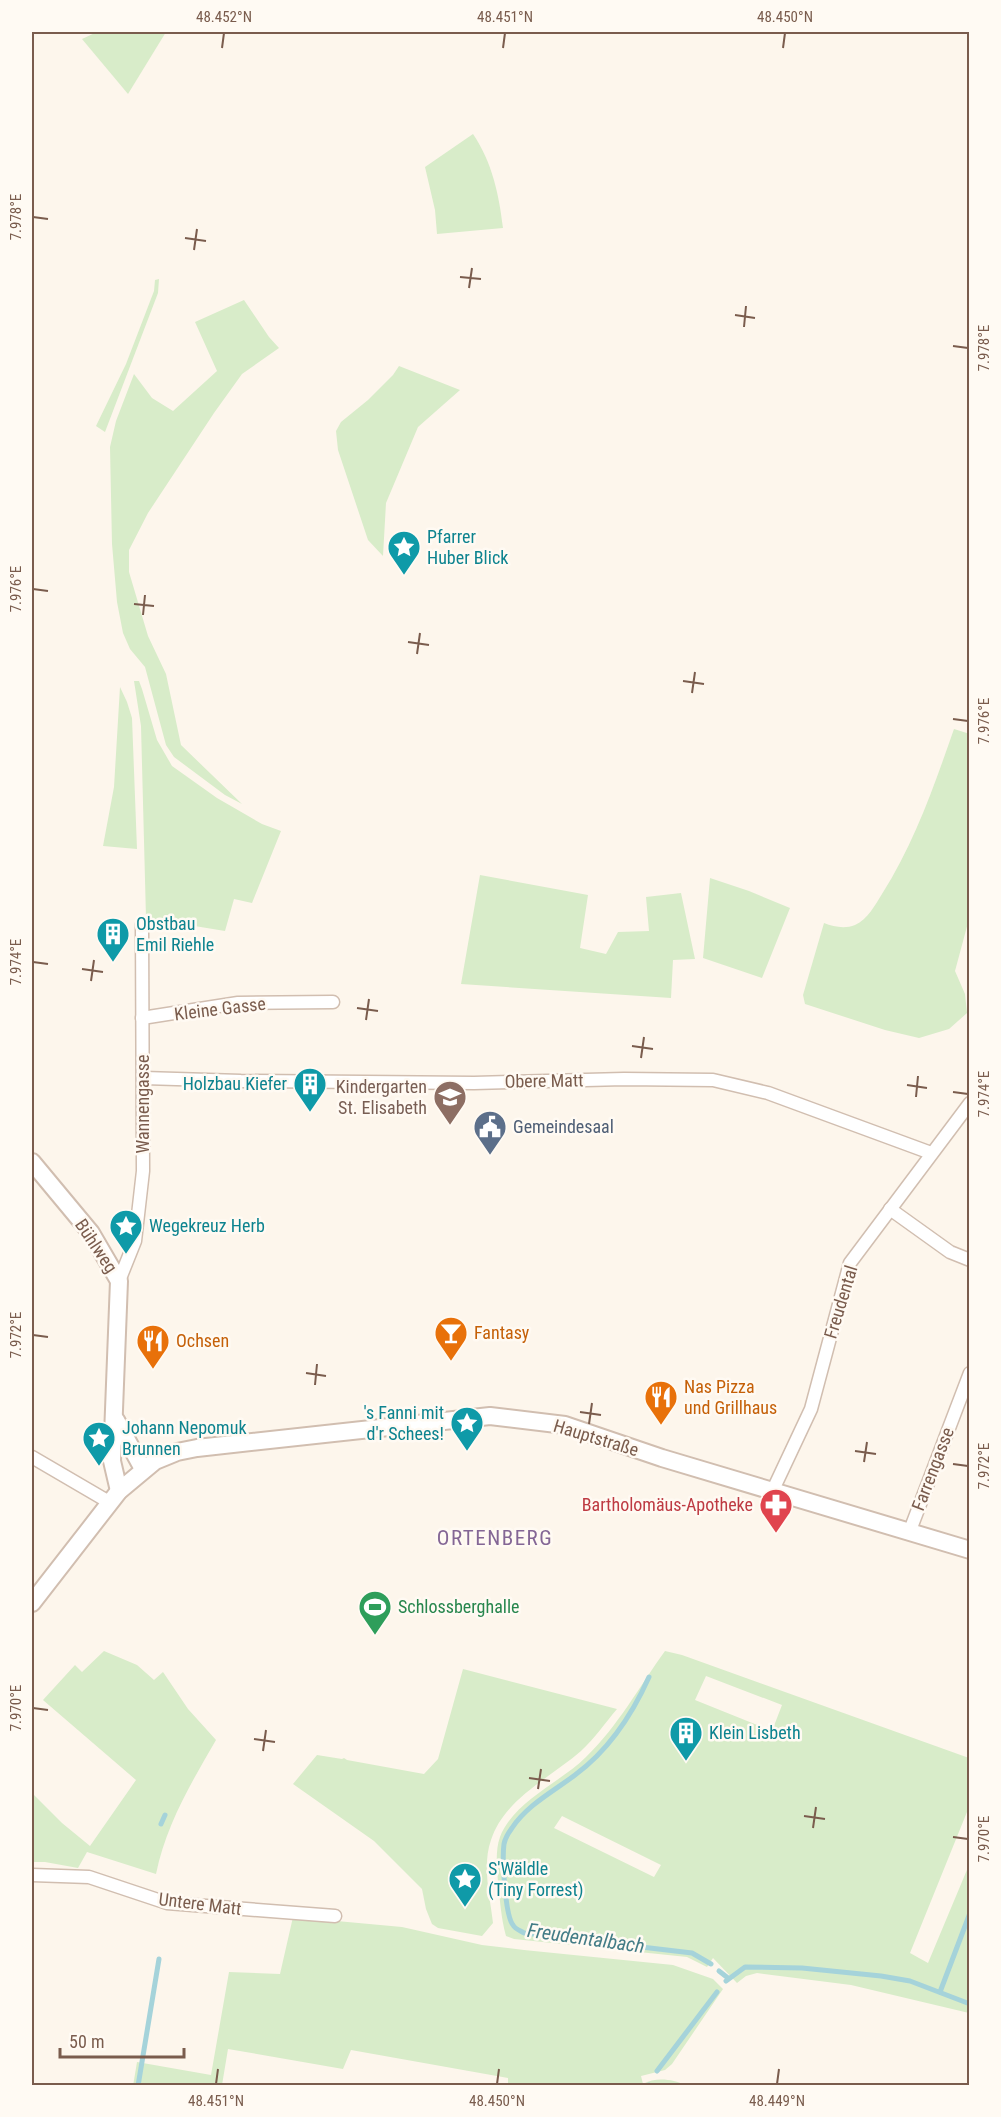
<svg xmlns="http://www.w3.org/2000/svg" width="1001" height="2117" font-family="'Roboto Condensed',sans-serif">
<rect width="100%" height="100%" fill="#fdf6ec"/>
<g fill="#d8ecc9" fill-rule="evenodd">
<path d="M 97,32 L 166,32 L 128,94 L 82,39 Z"/>
<path d="M 473,134 C 492,162 499,194 503,228 L 437,234 L 435,210 L 425,167 Z"/>
<path d="M 159,279 L 158,293 L 105,432 L 96,426 L 126,364 L 154,291 L 155,280 Z"/>
<path d="M 244,300 L 269,337 L 279,348 L 242,374 L 214,413 L 148,513 L 129,550 L 129,572 L 148,636 L 166,674 L 181,745 L 242,804 L 225,795 L 174,757 L 166,745 L 145,667 L 130,649 L 123,633 L 117,602 L 112,544 L 110,447 L 116,421 L 134,374 L 152,398 L 173,411 L 217,371 L 195,322 Z"/>
<path d="M 399,366 L 460,390 L 418,427 L 386,503 L 383,556 L 368,540 L 338,450 L 336,431 L 341,422 L 368,400 L 393,375 Z"/>
<path d="M 134,681 L 139,681 L 142,689 L 157,740 L 172,766 L 217,798 L 262,824 L 281,831 L 252,903 L 234,899 L 225,931 L 146,918 L 141,726 Z"/>
<path d="M 120,687 L 127,702 L 132,718 L 137,849 L 103,846 L 114,787 Z"/>
<path d="M 954,729 L 970,734 L 969,919 L 955,971 L 965,994 L 967,1013 L 949,1029 L 919,1038 L 885,1030 L 805,1004 L 803,995 L 824,923 C 834,927 845,929 855,925 C 868,919 875,905 882,894 C 915,842 934,786 954,729 Z"/>
<path d="M 480,875 L 588,895 L 580,948 L 606,954 L 618,932 L 649,931 L 646,897 L 681,893 L 695,959 L 673,960 L 671,998 L 461,984 Z"/>
<path d="M 710,878 L 749,891 L 790,908 L 762,978 L 703,958 Z"/>
<path d="M 104,1651 L 137,1665 L 154,1680 L 163,1672 L 188,1709 L 216,1740 C 191,1783 166,1825 156,1874 L 87,1852 L 78,1868 L 45,1862 L 32,1862 L 32,1793 L 62,1823 L 90,1846 L 136,1780 L 43,1700 L 75,1665 L 82,1672 Z"/>
<path d="M 665,1651 L 682,1655 L 969,1758 L 969,1807 L 910,1953 L 928,1963 L 969,1865 L 969,2013 L 851,1985 L 757,1973 L 746,1976 L 737,1983 L 713,1958 L 707,1967 L 687,1957 L 514,1939 L 506,1936 C 501,1918 500,1900 498,1882 C 497,1867 495,1851 500,1837 C 513,1802 561,1782 586,1757 C 618,1726 639,1687 665,1651 ZM 706,1676 L 782,1705 L 772,1731 L 695,1700 ZM 562,1816 L 661,1865 L 654,1877 L 554,1828 Z"/>
<path d="M 463,1669 L 617,1709 C 605,1723 595,1738 581,1751 C 550,1778 504,1799 491,1840 C 482,1865 490,1897 493,1923 L 482,1936 L 438,1928 L 432,1924 L 426,1909 L 422,1889 L 374,1841 L 293,1784 L 317,1755 L 342,1759 L 344,1758 L 347,1760 L 424,1774 L 438,1759 Z"/>
<path d="M 293,1917 L 402,1927 L 482,1945 L 524,1950 L 673,1965 L 713,1979 L 723,1989 L 672,2064 L 665,2070 L 641,2076 L 643,2084 C 655,2077 673,2079 685,2085 L 508,2085 L 508,2078 L 351,2050 L 343,2069 L 228,2049 L 222,2085 L 133,2086 L 137,2062 L 211,2075 L 229,1972 L 280,1974 Z"/>
</g>
<g fill="none" stroke-linecap="round" stroke-linejoin="round">
<g stroke="#a5d3da" stroke-width="5">
<path d="M 649,1677 C 632,1715 609,1750 575,1775 C 554,1791 527,1805 512,1828 C 509,1832 505,1839 504,1844 C 502,1858 505,1915 513,1925 C 515,1929 521,1931 524,1933 L 692,1953 L 711,1964"/>
<path d="M 161,1824 L 165,1815"/>
<path d="M 719,1971 L 728,1978"/>
<path d="M 726,1981 L 745,1967 L 802,1968 L 881,1976 L 910,1981 L 970,2004"/>
<path d="M 940,1992 L 970,1913"/>
<path d="M 657,2071 L 717,1992"/>
<path d="M 138,2086 L 159,1959"/>
<path d="M 649,2086 L 649,2085"/>
</g>
<g stroke="#d1beb0" stroke-width="15">
<g id="minor">
<path d="M 142,1018 L 238,1003 L 333,1002"/>
<path d="M 144,1078 L 241,1081 L 474,1083 L 624,1079 L 713,1080 L 768,1093 L 931,1153"/>
<path d="M 890,1209 L 950,1252 L 970,1260"/>
<path d="M 119,1281 L 135,1241 L 143,1171 L 142,924"/>
<path d="M 32,1457 L 109,1502"/>
<path d="M 772,1492 L 811,1409 L 850,1263 L 970,1103"/>
<path d="M 909,1533 L 970,1373"/>
<path d="M 32,1875 L 89,1877 L 167,1903 L 335,1916"/>
</g>
</g>
<g stroke="#d1beb0" stroke-width="20">
<g id="tertiary">
<path d="M 32,1162 L 91,1233 L 119,1281 L 112,1461 L 119,1491"/>
<path d="M 116,1420 L 143,1469"/>
<path d="M 32,1603 L 119,1491 L 155,1461 L 177,1452 L 197,1448 L 490,1416 L 565,1425 L 662,1458 L 970,1550"/>
</g>
</g>
<use href="#minor" stroke="#fff" stroke-width="12"/>
<use href="#tertiary" stroke="#fff" stroke-width="16"/>
</g>
<path fill="none" stroke="#7a5c4d" stroke-width="2" d="M 222,48 L 224,33M 503,48 L 505,33M 783,48 L 785,33M 33,217 L 48,219M 185,238 L 206,241M 194,250 L 197,229M 460,277 L 481,279M 469,288 L 472,268M 735,315 L 755,318M 744,327 L 746,306M 953,346 L 968,348M 33,589 L 48,591M 134,604 L 154,606M 143,615 L 145,595M 408,642 L 429,645M 417,654 L 420,633M 683,681 L 704,684M 692,693 L 695,672M 953,719 L 968,721M 33,962 L 48,964M 82,969 L 103,972M 91,981 L 94,960M 357,1008 L 378,1011M 366,1020 L 369,999M 632,1046 L 653,1049M 641,1058 L 644,1037M 907,1085 L 927,1088M 953,1092 L 968,1094M 916,1097 L 918,1076M 33,1335 L 48,1337M 306,1373 L 326,1376M 315,1385 L 317,1364M 580,1412 L 601,1415M 589,1424 L 592,1403M 855,1451 L 876,1454M 864,1462 L 867,1442M 953,1464 L 968,1466M 33,1708 L 48,1710M 254,1739 L 275,1742M 263,1751 L 266,1730M 529,1778 L 550,1781M 538,1789 L 541,1769M 804,1816 L 825,1819M 813,1828 L 816,1807M 953,1837 L 968,1839M 216,2084 L 218,2069M 497,2084 L 499,2069M 777,2084 L 779,2069"/>
<defs>
<g id="sight-pin" transform="scale(1.725)"><path d="M0 17L-7.5 6A9.5 9.5 0 1 1 7.5 6Z" fill="#0f9aa8" stroke="#fffaf3"/><path d="M0-6L1.8-2.2L6-1.7L2.9 1.2L3.7 5.4L0 3.3L-3.7 5.4L-2.9 1.2L-6-1.7L-1.8-2.2Z" fill="#fff"/></g>
<g id="building-pin" transform="scale(1.725)"><path d="M0 17L-7.5 6A9.5 9.5 0 1 1 7.5 6Z" fill="#0f9aa8" stroke="#fffaf3"/><path d="M-4-6H4V6H1V3H-1V6H-4ZM-2.5-4.3h1.7v1.8h-1.7ZM.8-4.3h1.7v1.8H.8ZM-2.5-1h1.7V.8h-1.7ZM.8-1h1.7V.8H.8Z" fill="#fff"/></g>
<g id="school-pin" transform="scale(1.725)"><path d="M0 17L-7.5 6A9.5 9.5 0 1 1 7.5 6Z" fill="#8d6e63" stroke="#fffaf3"/><path d="M0-5L7-2L0 1L-7-2ZM-4 1L0 2.5L4 1V4Q0 6-4 4Z" fill="#fff"/></g>
<g id="civic-pin" transform="scale(1.725)"><path d="M0 17L-7.5 6A9.5 9.5 0 1 1 7.5 6Z" fill="#5c6f8a" stroke="#fffaf3"/><path d="M-.6-6.5H3V-4.5H.6V-3L4-1V1h2V6H-6V1h2V-1L-.6-3ZM-1.2 2.5V6h2.4V2.5Z" fill="#fff"/></g>
<g id="bar-pin" transform="scale(1.725)"><path d="M0 17L-7.5 6A9.5 9.5 0 1 1 7.5 6Z" fill="#e8710a" stroke="#fffaf3"/><path d="M-6-5H6L.8 .8V4.5H3.5V6h-7V4.5H-.8V.8Z" fill="#fff"/></g>
<g id="restaurant-pin" transform="scale(1.725)"><path d="M0 17L-7.5 6A9.5 9.5 0 1 1 7.5 6Z" fill="#e8710a" stroke="#fffaf3"/><path d="M-5-6h1v4h1v-4h1v4h1v-4h1v5L-1.5 .5V6h-2V.5L-5-1ZM5-6V6H3V1.5H1.5Q1.5-4 5-6Z" fill="#fff"/></g>
<g id="pharmacy-pin" transform="scale(1.725)"><path d="M0 17L-7.5 6A9.5 9.5 0 1 1 7.5 6Z" fill="#e0444e" stroke="#fffaf3"/><path d="M-2-6h4v4h4v4h-4v4h-4v-4h-4v-4h4Z" fill="#fff"/></g>
<g id="stadium-pin" transform="scale(1.725)"><path d="M0 17L-7.5 6A9.5 9.5 0 1 1 7.5 6Z" fill="#2e9e5b" stroke="#fffaf3"/><path d="M0-5a6.5 5 0 1 0 0 10a6.5 5 0 1 0 0-10ZM-3.5-1.8h7v3.6h-7Z" fill="#fff"/></g>
</defs>
<g fill-rule="evenodd">
<use href="#sight-pin" x="404" y="547"/>
<use href="#building-pin" x="113" y="934"/>
<use href="#building-pin" x="310" y="1084"/>
<use href="#school-pin" x="450" y="1097"/>
<use href="#civic-pin" x="490" y="1127"/>
<use href="#sight-pin" x="126" y="1226"/>
<use href="#bar-pin" x="451" y="1333"/>
<use href="#restaurant-pin" x="153" y="1341"/>
<use href="#restaurant-pin" x="661" y="1397"/>
<use href="#sight-pin" x="467" y="1423"/>
<use href="#sight-pin" x="99" y="1438"/>
<use href="#pharmacy-pin" x="776" y="1505"/>
<use href="#stadium-pin" x="375" y="1607"/>
<use href="#building-pin" x="686" y="1733"/>
<use href="#sight-pin" x="465" y="1879"/>
</g>
<g text-anchor="middle" stroke-width="5" stroke-linejoin="round" paint-order="stroke">
<g font-size="18" fill="#0d838f" stroke="#fffaf3" text-anchor="start">
<text x="427" y="543">Pfarrer<tspan x="427" dy="21">Huber Blick</tspan></text>
<text x="136" y="930">Obstbau<tspan x="136" dy="21">Emil Riehle</tspan></text>
<text x="287" y="1090" text-anchor="end">Holzbau Kiefer</text>
<text x="149" y="1232">Wegekreuz Herb</text>
<text x="444" y="1419" text-anchor="end">'s Fanni mit<tspan x="444" dy="21">d'r Schees!</tspan></text>
<text x="122" y="1434">Johann Nepomuk<tspan x="122" dy="21">Brunnen</tspan></text>
<text x="709" y="1739">Klein Lisbeth</text>
<text x="488" y="1875">S'Wäldle<tspan x="488" dy="21">(Tiny Forrest)</tspan></text>
</g>
<g font-size="18" fill="#7a5c4d" stroke="#fffaf3">
<text transform="translate(220 1009) rotate(-7)" y="6">Kleine Gasse</text>
<text transform="translate(544 1081) rotate(-1)" y="6">Obere Matt</text>
<text transform="translate(143 1104) rotate(-90)" y="6">Wannengasse</text>
<text transform="translate(96 1246) rotate(56)" y="6">Bühlweg</text>
<text transform="translate(841 1302) rotate(-73)" y="6">Freudental</text>
<text transform="translate(596 1438) rotate(17)" y="6">Hauptstraße</text>
<text transform="translate(933 1469) rotate(-69)" y="6">Farrengasse</text>
<text transform="translate(200 1904) rotate(7)" y="6">Untere Matt</text>
</g>
<g font-size="18" fill="#785e54" stroke="#fffaf3" text-anchor="end">
<text x="427" y="1093">Kindergarten<tspan x="427" dy="21">St. Elisabeth</tspan></text>
</g>
<g font-size="18" fill="#4e5e75" stroke="#fffaf3" text-anchor="start">
<text x="513" y="1133">Gemeindesaal</text>
</g>
<g font-size="18" fill="#c56008" stroke="#fffaf3" text-anchor="start">
<text x="474" y="1339">Fantasy</text>
<text x="176" y="1347">Ochsen</text>
<text x="684" y="1393">Nas Pizza<tspan x="684" dy="21">und Grillhaus</tspan></text>
</g>
<g font-size="18" fill="#be3a42" stroke="#fffaf3" text-anchor="end">
<text x="753" y="1511">Bartholomäus-Apotheke</text>
</g>
<g font-size="18" fill="#27864d" stroke="#fffaf3" text-anchor="start">
<text x="398" y="1613">Schlossberghalle</text>
</g>
<g font-size="20" font-style="italic" fill="#437c86" stroke="#fffaf3">
<text transform="translate(586 1938) rotate(8)" y="7">Freudentalbach</text>
</g>
<g font-size="21" letter-spacing="1.5" fill="#846695" stroke="#fffaf3">
<text x="495" y="1545">ORTENBERG</text>
</g>
</g>
<rect width="1001" height="2117" fill="none" stroke="#fffaf3" stroke-width="66"/>
<path d="M60 2048v9h124v-9" fill="none" stroke="#7a5c4d" stroke-width="3"/>
<text x="69" y="2048" font-size="18" fill="#7a5c4d" stroke="#fffaf3" stroke-width="4.5" paint-order="stroke">50 m</text>
<rect x="33" y="33" width="935" height="2051" fill="none" stroke="#7a5c4d" stroke-width="2"/>
<g font-size="15" text-anchor="middle" fill="#7a5c4d">
<text x="224" y="22">48.452°N</text>
<text x="505" y="22">48.451°N</text>
<text x="785" y="22">48.450°N</text>
<text transform="translate(16 217) rotate(-90)" y="5">7.978°E</text>
<text transform="translate(984 348) rotate(-90)" y="5">7.978°E</text>
<text transform="translate(16 589) rotate(-90)" y="5">7.976°E</text>
<text transform="translate(984 721) rotate(-90)" y="5">7.976°E</text>
<text transform="translate(16 962) rotate(-90)" y="5">7.974°E</text>
<text transform="translate(984 1094) rotate(-90)" y="5">7.974°E</text>
<text transform="translate(16 1335) rotate(-90)" y="5">7.972°E</text>
<text transform="translate(984 1466) rotate(-90)" y="5">7.972°E</text>
<text transform="translate(16 1708) rotate(-90)" y="5">7.970°E</text>
<text transform="translate(984 1839) rotate(-90)" y="5">7.970°E</text>
<text x="216" y="2106">48.451°N</text>
<text x="497" y="2106">48.450°N</text>
<text x="777" y="2106">48.449°N</text>
</g>
</svg>
